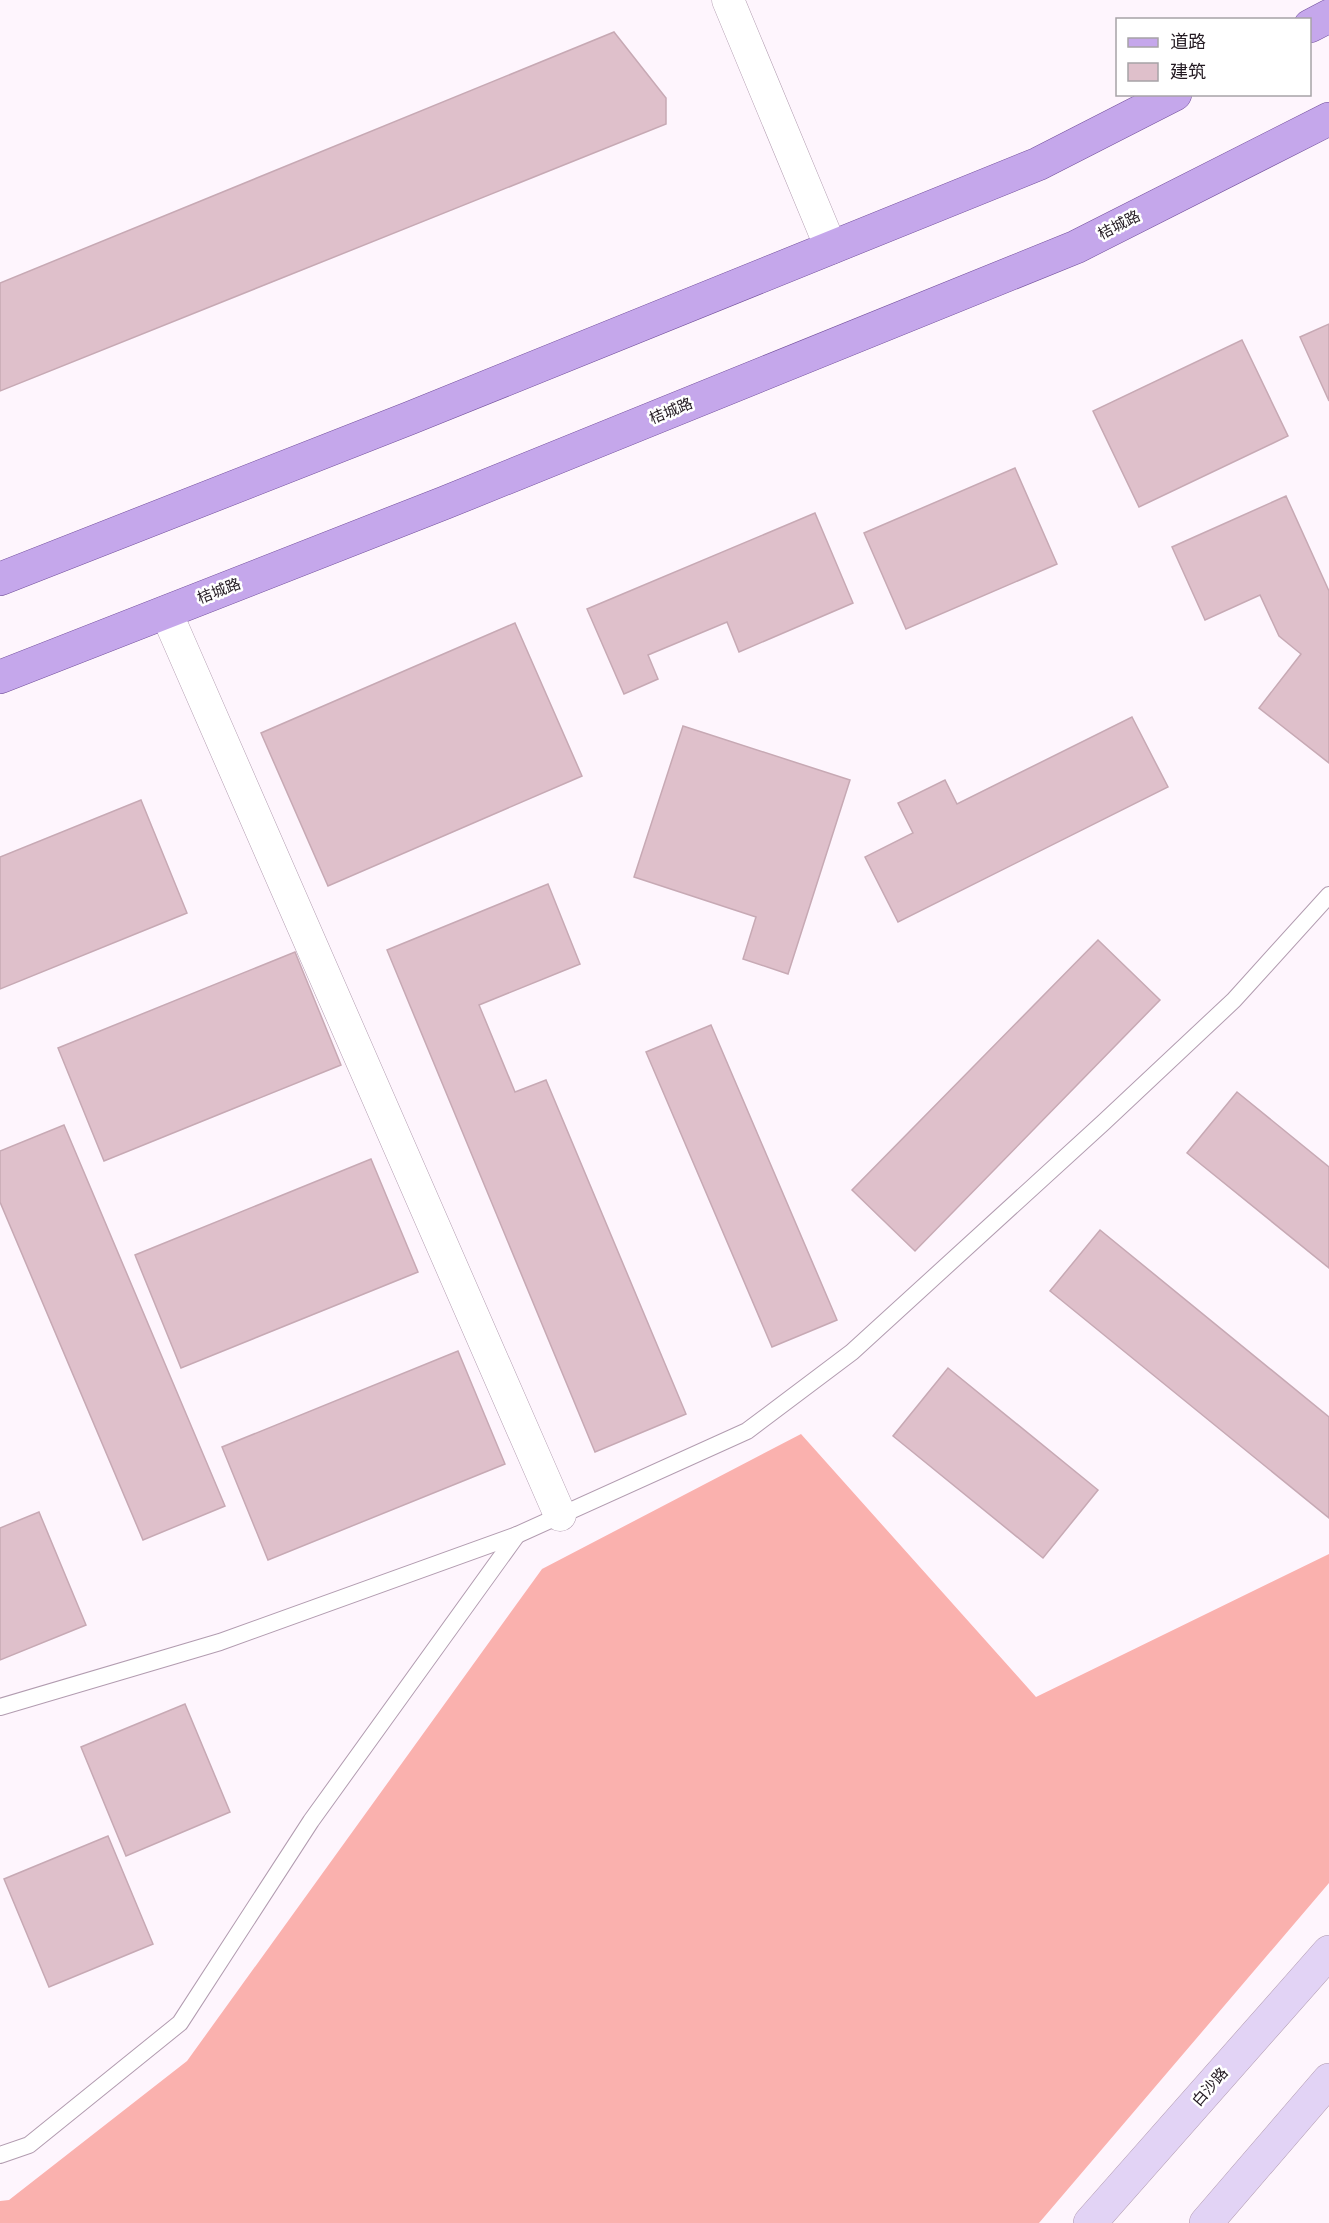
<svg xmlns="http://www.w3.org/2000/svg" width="1329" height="2223" font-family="'Roboto Serif','Noto Sans SC',serif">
<rect width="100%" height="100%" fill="#fef5fd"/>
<path fill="#fab1ae" d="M 801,1434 L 1036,1697 L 1329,1554 L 1329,1883 L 1039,2223 L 0,2223 L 0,2201 L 9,2200 L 187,2061 L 542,1569 Z"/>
<g fill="#dfc0cb" stroke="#c7a9b4" stroke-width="1.5">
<path d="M 614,32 L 666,98 L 666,124 L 0,391 L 0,283 Z"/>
<path d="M 1329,324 L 1329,401 L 1300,337 Z"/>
<path d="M 1242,340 L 1288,436 L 1139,507 L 1093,411 Z"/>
<path d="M 1015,468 L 1057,564 L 906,629 L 864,533 Z"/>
<path d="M 1286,496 L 1329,591 L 1329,763 L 1259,708 L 1301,654 L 1279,636 L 1260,595 L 1205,620 L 1172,547 Z"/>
<path d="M 815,513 L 853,603 L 739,652 L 727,622 L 648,655 L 658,679 L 624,694 L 587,609 Z"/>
<path d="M 515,623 L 582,776 L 328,886 L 261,733 Z"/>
<path d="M 1132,717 L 1168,787 L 898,922 L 865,857 L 913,833 L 898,803 L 945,780 L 957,804 Z"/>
<path d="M 683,726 L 850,780 L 788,974 L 743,959 L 756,917 L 634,877 Z"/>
<path d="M 141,800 L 187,913 L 0,989 L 0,857 Z"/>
<path d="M 548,884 L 580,964 L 479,1005 L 515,1092 L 546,1080 L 686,1414 L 595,1452 L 387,950 Z"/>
<path d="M 1098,940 L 1160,1000 L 915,1251 L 852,1190 Z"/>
<path d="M 295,952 L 341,1065 L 104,1161 L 58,1048 Z"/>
<path d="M 711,1025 L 837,1320 L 772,1347 L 646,1052 Z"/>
<path d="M 1237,1092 L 1329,1167 L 1329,1268 L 1187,1153 Z"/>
<path d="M 64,1125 L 225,1506 L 143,1540 L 0,1202 L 0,1151 Z"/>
<path d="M 371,1159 L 418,1272 L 181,1368 L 135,1255 Z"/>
<path d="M 1100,1230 L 1329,1417 L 1329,1518 L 1050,1291 Z"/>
<path d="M 458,1351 L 505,1464 L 268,1560 L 222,1447 Z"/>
<path d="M 948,1368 L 1098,1490 L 1043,1558 L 893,1436 Z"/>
<path d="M 39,1512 L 86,1625 L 0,1660 L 0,1528 Z"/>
<path d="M 185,1704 L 230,1812 L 126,1856 L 81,1747 Z"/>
<path d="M 108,1836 L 153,1944 L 49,1987 L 4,1879 Z"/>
</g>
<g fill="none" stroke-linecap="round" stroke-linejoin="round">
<g stroke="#b29cb0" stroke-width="18">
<g id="lane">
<path d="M 0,1707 L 220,1642 L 517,1535 L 747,1431 L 852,1352 L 1104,1122 L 1234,1000 L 1329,895"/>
<path d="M 0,2155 L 29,2145 L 180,2023 L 311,1821 L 517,1535"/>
</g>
</g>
<g stroke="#b29cb0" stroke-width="33">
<g id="street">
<path d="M 728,0 L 831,248"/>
<path d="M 166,612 L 560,1515"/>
</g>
</g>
<g stroke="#b29cb0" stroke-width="34">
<g id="secondary">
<path d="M 1090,2223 L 1329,1952"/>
<path d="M 1206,2223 L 1329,2080"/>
</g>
</g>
<g stroke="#73509c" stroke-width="34">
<g id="primary">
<path d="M 1310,26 L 1329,16"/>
<path d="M 0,579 L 410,418 L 1038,164 L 1175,94"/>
<path d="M 0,677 L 444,503 L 1076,247 L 1329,119"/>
</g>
</g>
<use href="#lane" stroke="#fff" stroke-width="16"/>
<use href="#street" stroke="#fff" stroke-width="32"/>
<use href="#secondary" stroke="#e2d3f5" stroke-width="33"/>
<use href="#primary" stroke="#c5a7eb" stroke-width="33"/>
</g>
<g text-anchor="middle" stroke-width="5" stroke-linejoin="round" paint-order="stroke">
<g font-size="15" fill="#231a22" stroke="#fff">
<text transform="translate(1119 225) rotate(-27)" y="5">桔城路</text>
<text transform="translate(671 411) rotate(-22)" y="5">桔城路</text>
<text transform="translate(219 591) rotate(-21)" y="5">桔城路</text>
<text transform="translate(1210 2087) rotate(-49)" y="5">白沙路</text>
</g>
</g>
<rect x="1116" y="18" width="195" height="78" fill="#ffffff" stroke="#a7a3a7" stroke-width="1.5"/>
<rect x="1128" y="38" width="30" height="9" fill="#c5a7eb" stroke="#a7a3a7" stroke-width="1.5"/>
<text x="1170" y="48" font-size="18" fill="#231a22">道路</text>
<rect x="1128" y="63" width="30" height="18" fill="#dfc0cb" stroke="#a7a3a7" stroke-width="1.5"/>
<text x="1170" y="78" font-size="18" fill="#231a22">建筑</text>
</svg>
